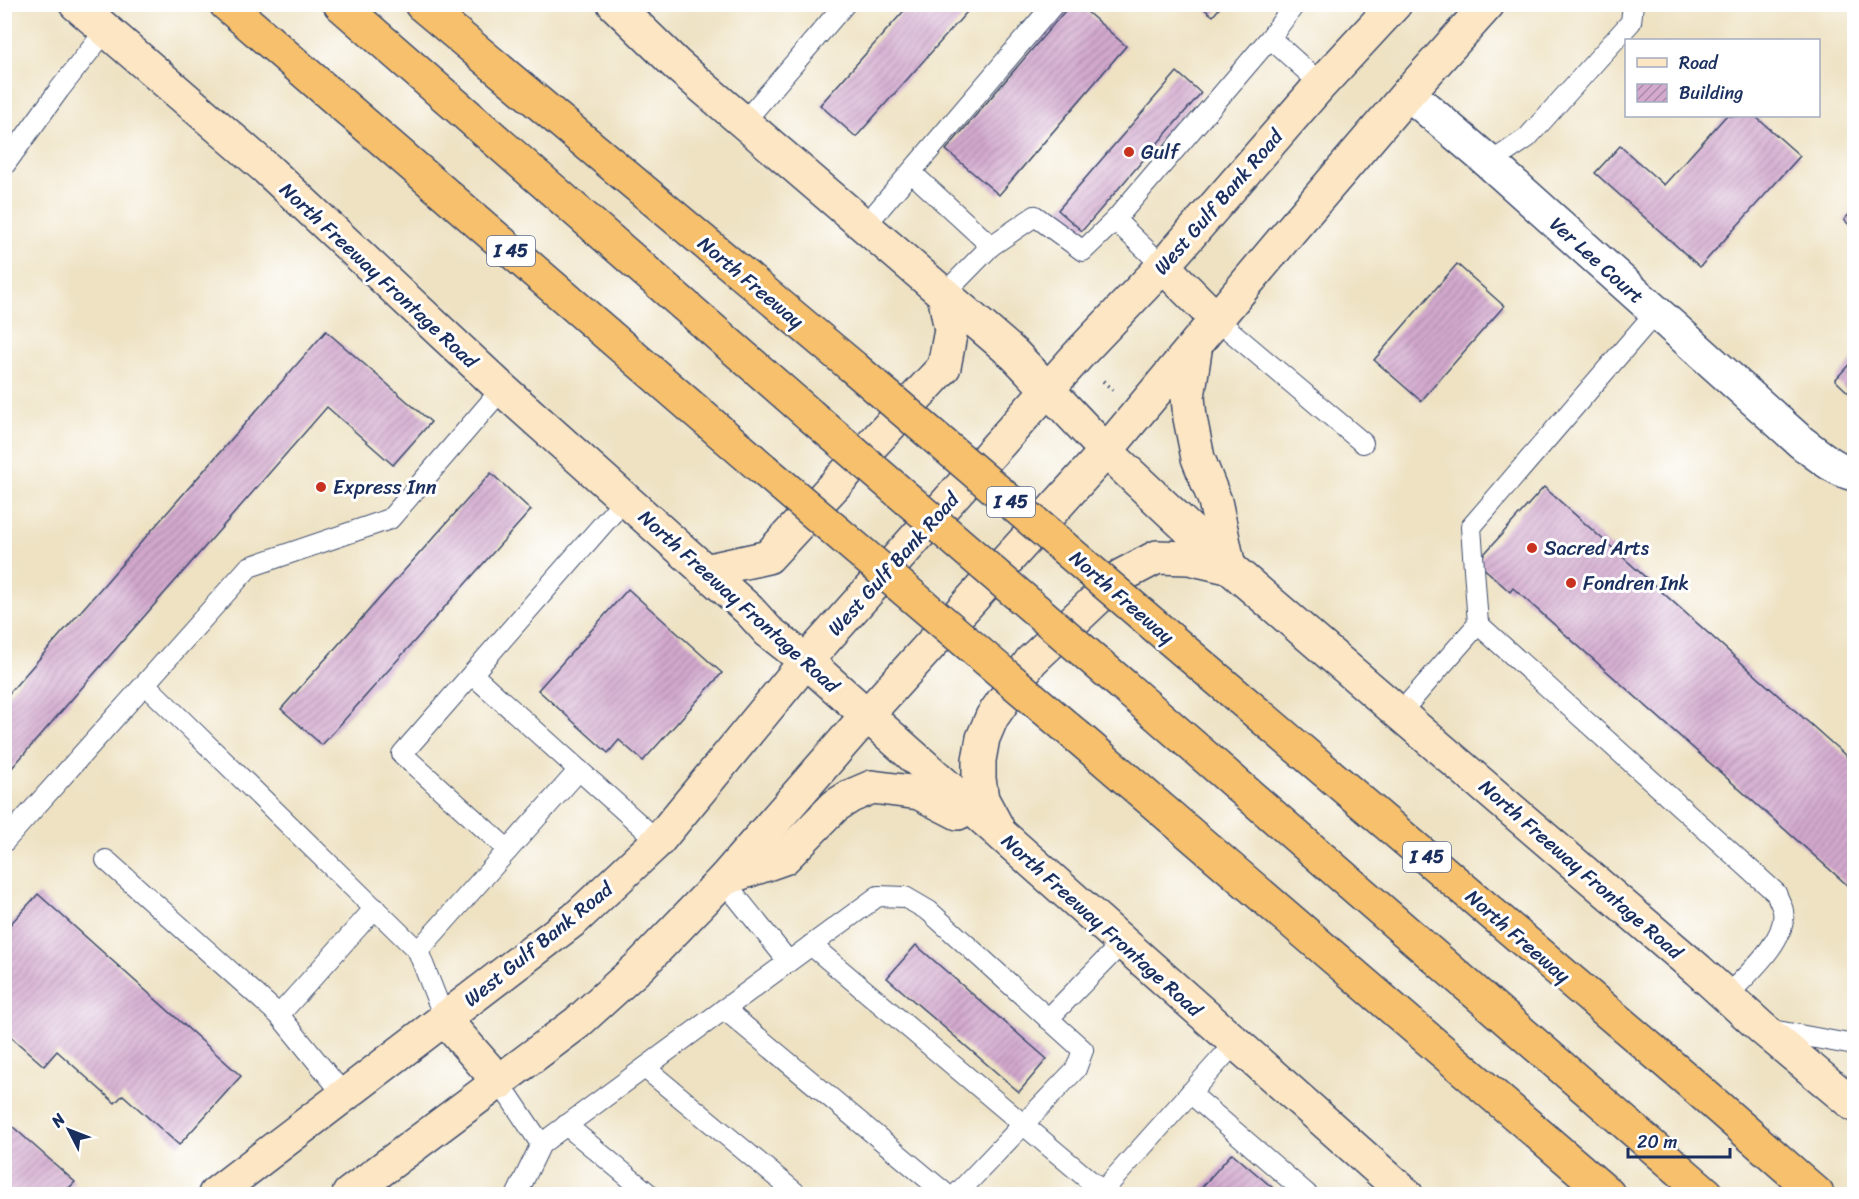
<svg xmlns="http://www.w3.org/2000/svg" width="1859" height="1199" font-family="Sriracha,sans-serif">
<defs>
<pattern id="building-hatch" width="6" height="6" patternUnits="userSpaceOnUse" patternTransform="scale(1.5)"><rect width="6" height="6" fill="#d3a9ce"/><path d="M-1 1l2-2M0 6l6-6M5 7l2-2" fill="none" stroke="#aa8aaa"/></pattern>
</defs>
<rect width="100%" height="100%" fill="#fff"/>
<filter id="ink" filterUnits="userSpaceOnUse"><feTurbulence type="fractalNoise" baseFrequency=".0167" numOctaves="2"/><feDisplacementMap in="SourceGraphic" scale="12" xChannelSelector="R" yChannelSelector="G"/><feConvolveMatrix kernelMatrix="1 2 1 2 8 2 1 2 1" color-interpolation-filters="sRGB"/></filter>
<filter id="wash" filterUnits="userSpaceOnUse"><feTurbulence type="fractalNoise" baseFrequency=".008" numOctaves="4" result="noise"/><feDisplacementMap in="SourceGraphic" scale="24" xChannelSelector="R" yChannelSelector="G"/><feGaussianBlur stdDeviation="1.35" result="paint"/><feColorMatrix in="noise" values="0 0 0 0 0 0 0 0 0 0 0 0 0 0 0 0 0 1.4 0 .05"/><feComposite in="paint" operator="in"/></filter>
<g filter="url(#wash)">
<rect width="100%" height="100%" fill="#eee2c3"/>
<g id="blocks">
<g fill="url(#building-hatch)">
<path d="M 910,4 L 974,4 L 856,137 L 820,105 Z"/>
<path d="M 1071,4 L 1078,4 L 1126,46 L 999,195 L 946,150 Z"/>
<path d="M 1199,5 L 1222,5 L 1213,16 Z"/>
<path d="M 1177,72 L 1201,93 L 1082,231 L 1058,210 Z"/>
<path d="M 1726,116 L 1755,116 L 1800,156 L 1700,267 L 1595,173 L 1620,146 L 1664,185 Z"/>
<path d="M 1854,209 L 1854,229 L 1844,220 Z"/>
<path d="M 1457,264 L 1504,306 L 1421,401 L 1374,360 Z"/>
<path d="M 326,331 L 431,422 L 393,465 L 327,407 L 4,777 L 4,699 Z"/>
<path d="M 1854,359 L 1854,398 L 1835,380 Z"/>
<path d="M 491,473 L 531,510 L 322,745 L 281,709 Z"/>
<path d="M 1544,487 L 1854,763 L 1854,891 L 1513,588 L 1510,592 L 1477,562 Z"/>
<path d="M 628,589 L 722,673 L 643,761 L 619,740 L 608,753 L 538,690 Z"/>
<path d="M 38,894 L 241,1076 L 179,1145 L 123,1095 L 115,1103 L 57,1051 L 44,1066 L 4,1031 L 4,931 Z"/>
<path d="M 916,945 L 1047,1059 L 1019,1092 L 887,978 Z"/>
<path d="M 12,1126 L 75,1182 L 63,1194 L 4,1194 L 4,1135 Z"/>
<path d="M 1232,1153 L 1280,1194 L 1196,1194 Z"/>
</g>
</g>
</g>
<g filter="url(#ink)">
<use href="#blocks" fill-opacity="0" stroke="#3b4a6d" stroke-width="1.5"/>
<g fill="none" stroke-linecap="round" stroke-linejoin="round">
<g stroke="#3b4a6d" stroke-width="22">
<g id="service">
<path d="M 1270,38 L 1321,84"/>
<path d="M 744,122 L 845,4"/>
<path d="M 1490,163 L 1527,138 L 1631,22 L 1633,4"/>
<path d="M 4,166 L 59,90 L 106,30"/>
<path d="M 912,173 L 991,246 L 1035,216 L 1083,251 L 1115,220 L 1270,38 L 1295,4"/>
<path d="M 1115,220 L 1163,266"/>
<path d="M 864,227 L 1054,4"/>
<path d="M 944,294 L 991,246"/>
<path d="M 1216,319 L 1363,443"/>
<path d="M 1478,624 L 1776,893 C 1778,899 1782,905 1783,911 C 1788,940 1745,976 1727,996"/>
<path d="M 472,674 L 658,841"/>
<path d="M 145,684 L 418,951 L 445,1020"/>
<path d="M 1400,713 L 1478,624 L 1471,527 L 1656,312"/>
<path d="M 579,770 L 508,850 L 402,754 L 625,499"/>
<path d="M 4,842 L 249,567 L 390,519 L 502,389"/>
<path d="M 106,860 L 279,1015 L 345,1096"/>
<path d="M 723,880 L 788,961"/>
<path d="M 811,945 L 1102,1191"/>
<path d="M 418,951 L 508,850"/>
<path d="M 724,1009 L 946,1194"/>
<path d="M 279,1015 L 375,908"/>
<path d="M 1048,1019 L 1122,943"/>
<path d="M 1772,1030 L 1854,1045"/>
<path d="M 645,1068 L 797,1194"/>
<path d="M 500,1083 L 541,1144 L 517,1194"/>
<path d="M 1190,1093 L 1307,1194"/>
<path d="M 566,1125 L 649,1194"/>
<path d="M 541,1144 L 878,896 L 905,897 L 929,911 L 1083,1050 L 1076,1069 L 957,1194"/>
<path d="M 1100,1194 L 1235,1043"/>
</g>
</g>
<g stroke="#3b4a6d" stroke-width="36">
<path id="minor" d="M 1408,93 L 1490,163 L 1801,442 C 1817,454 1835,470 1854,474"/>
</g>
<g stroke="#3b4a6d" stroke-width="36">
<g id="secondary">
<path d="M 76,4 L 267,169 L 502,389 L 749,610 L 768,631 L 806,661 L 1406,1194"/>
<path d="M 614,4 L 677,65 L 1015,355 L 1106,451 L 1229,567 L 1698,970 L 1763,1029 L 1854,1105"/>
<path d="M 1163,266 L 1216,319"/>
<path d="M 1196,344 L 1188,397 L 1190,418 L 1198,458 L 1215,501 L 1229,567"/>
<path d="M 704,571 L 768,557 L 944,367 L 951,330 L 944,294"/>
<path d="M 997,827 L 982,799 L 979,779 L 979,760 L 983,738 L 992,717 L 1031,661 L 1121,576 L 1157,557 L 1189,558 L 1227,567"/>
<path d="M 724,879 L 784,858 L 835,806 L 851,796 L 872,787 L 919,793 L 958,813"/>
<path d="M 445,1020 L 500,1083"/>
<path d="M 215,1194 L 575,919 L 658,841 L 806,661 L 1081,352 L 1163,266 L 1321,84 L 1395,4"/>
<path d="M 349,1194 L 577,1023 L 641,965 L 723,880 L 867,715 L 1106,451 L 1291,230 L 1408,93 L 1488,4"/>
</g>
</g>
<g stroke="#3b4a6d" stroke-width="36">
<g id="motorway">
<path d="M 226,4 L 763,469"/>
<path d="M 340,4 L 810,415"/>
<path d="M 421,4 L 853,367"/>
<path d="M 1168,637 L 1685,1078 L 1817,1194"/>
<path d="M 1124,686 L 1707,1194"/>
<path d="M 1079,738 L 1608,1194"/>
</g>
</g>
<path stroke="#3b4a6d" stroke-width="4" stroke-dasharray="1.5 4.5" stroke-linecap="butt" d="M 1103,381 L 1113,390"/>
<use href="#service" stroke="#fff" stroke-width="20"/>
<use href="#minor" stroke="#fff" stroke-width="33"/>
<use href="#secondary" stroke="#fce6c4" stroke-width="33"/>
<use href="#motorway" stroke="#f7c06c" stroke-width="33"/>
<g stroke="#3b4a6d" stroke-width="36" stroke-linecap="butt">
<g id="motorway-bridge">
<path d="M 853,367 L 1168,637"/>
<path d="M 810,415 L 1124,686"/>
<path d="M 763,469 L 1079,738"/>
</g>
</g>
<use href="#motorway-bridge" stroke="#f7c06c" stroke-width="33"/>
</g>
</g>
<g fill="#c8321e" stroke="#fff" stroke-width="2">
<circle cx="1129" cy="152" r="6"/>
<circle cx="321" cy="487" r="6"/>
<circle cx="1532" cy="548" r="6"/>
<circle cx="1571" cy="583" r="6"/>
</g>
<g text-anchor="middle" stroke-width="6" stroke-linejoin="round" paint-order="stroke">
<g fill="#fff" stroke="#5f6d8e" stroke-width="1.5">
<rect x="487" y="236" width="48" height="30" rx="4.5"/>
<rect x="987" y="487" width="48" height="30" rx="4.5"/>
<rect x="1403" y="842" width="48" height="30" rx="4.5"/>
</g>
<g font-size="18" font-weight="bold" fill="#1b2f5e">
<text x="511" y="257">I 45</text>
<text x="1011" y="508">I 45</text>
<text x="1427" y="863">I 45</text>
</g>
<g font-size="20" fill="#1b2f5e" stroke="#fff" text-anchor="start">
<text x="1141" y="159">Gulf</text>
<text x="333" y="494">Express Inn</text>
<text x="1544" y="555">Sacred Arts</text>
<text x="1583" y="590">Fondren Ink</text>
</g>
<g font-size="20" fill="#1b2f5e" stroke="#fff">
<text transform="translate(1218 202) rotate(-49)" y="7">West Gulf Bank Road</text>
<text transform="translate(1597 260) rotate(42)" y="7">Ver Lee Court</text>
<text transform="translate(379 275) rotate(43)" y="7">North Freeway Frontage Road</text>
<text transform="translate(751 282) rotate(40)" y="7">North Freeway</text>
<text transform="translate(893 564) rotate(-48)" y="7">West Gulf Bank Road</text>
<text transform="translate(1122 597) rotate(41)" y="7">North Freeway</text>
<text transform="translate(739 601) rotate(42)" y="7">North Freeway Frontage Road</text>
<text transform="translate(1581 869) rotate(41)" y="7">North Freeway Frontage Road</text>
<text transform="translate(1102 925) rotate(42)" y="7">North Freeway Frontage Road</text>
<text transform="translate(1518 936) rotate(41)" y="7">North Freeway</text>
<text transform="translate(538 944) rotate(-39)" y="7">West Gulf Bank Road</text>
</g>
</g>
<rect width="1859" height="1199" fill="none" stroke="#fff" stroke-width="24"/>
<rect x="1625" y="39" width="195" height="78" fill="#ffffff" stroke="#a4acbf" stroke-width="1.5"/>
<rect x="1637" y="58" width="30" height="9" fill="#fce6c4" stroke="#a4acbf" stroke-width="1.5"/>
<text x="1679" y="69" font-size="18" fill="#1b2f5e">Road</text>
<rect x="1637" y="84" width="30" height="18" fill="url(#building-hatch)" stroke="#a4acbf" stroke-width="1.5"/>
<text x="1679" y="99" font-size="18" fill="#1b2f5e">Building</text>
<g transform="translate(69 1130) rotate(312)" stroke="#ffffff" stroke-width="4.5" paint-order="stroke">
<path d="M0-4.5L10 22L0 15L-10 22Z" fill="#1b2f5e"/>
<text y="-9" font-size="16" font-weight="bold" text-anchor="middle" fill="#1b2f5e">N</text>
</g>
<path d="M1628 1148v9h102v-9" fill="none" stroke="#1b2f5e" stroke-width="3"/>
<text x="1637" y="1148" font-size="18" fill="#1b2f5e" stroke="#ffffff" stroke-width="4.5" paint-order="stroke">20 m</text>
</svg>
